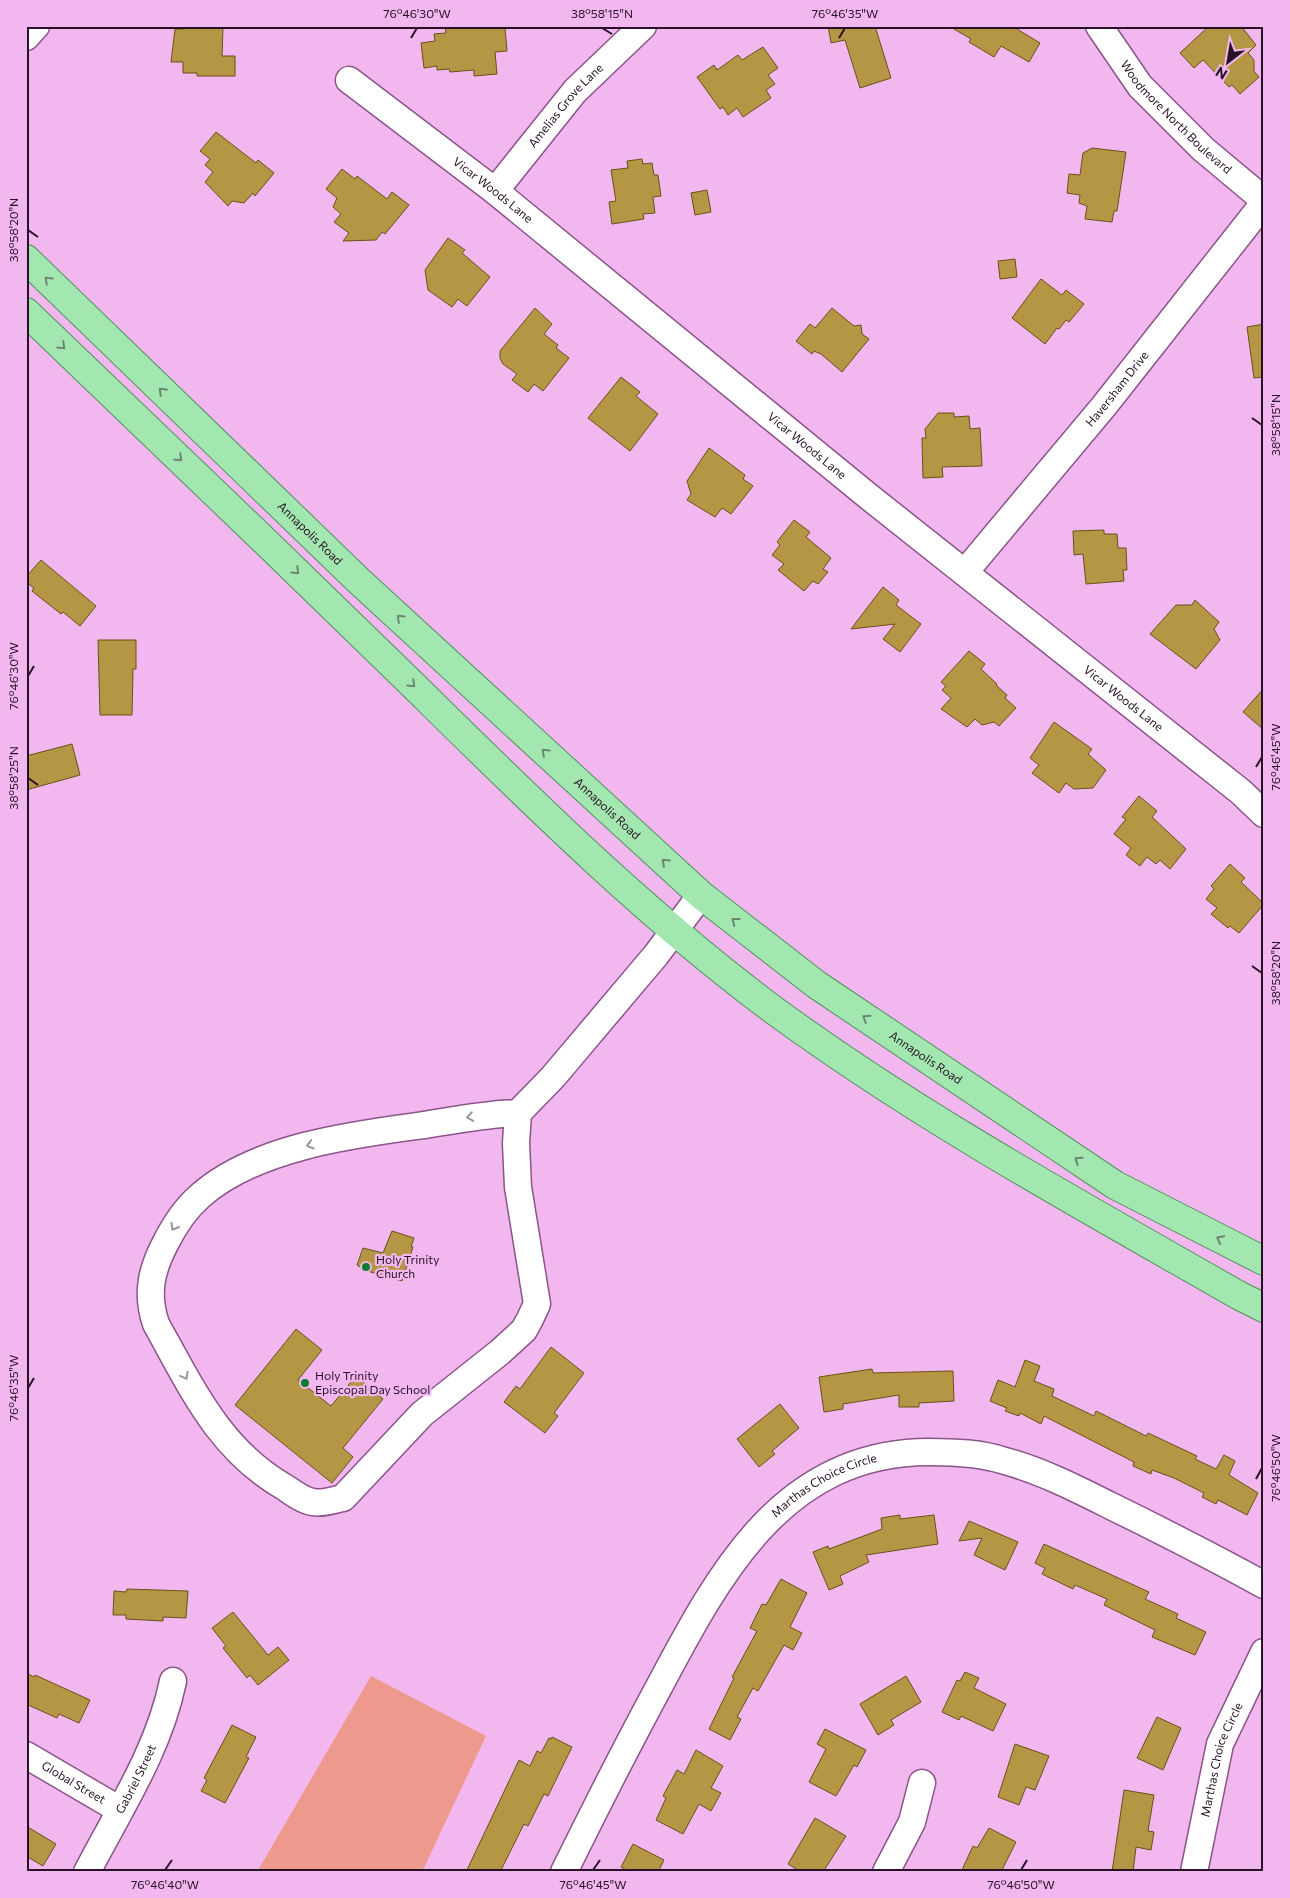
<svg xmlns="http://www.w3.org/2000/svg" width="1290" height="1898" font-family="Commissioner,sans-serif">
<rect width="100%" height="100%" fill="#f2b7ef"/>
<path fill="#ee998e" d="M 371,1676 L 486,1736 L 422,1872 L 257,1872 Z"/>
<g fill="#b59645" stroke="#675216">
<path d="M 185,26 L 223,26 L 222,56 L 235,56 L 235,76 L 197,76 L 197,73 L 183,73 L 183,62 L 171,62 L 175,29 L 185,29 Z"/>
<path d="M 445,26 L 505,28 L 507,51 L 495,52 L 497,74 L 474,76 L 474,70 L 450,72 L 449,69 L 437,70 L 437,66 L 424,68 L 421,43 L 435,41 L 434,34 L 446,33 Z"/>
<path d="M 828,26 L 875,26 L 891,78 L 860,88 L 845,40 L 831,43 Z"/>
<path d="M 949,26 L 1012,26 L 1040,43 L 1029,62 L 1001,46 L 994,57 L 969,42 L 971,39 Z"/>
<path d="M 1209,26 L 1241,26 L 1256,45 L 1248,53 L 1254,60 L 1254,71 L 1259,77 L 1240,94 L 1232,85 L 1229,87 L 1203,60 L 1194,68 L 1180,53 Z"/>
<path d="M 763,47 L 778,68 L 768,75 L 775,84 L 766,90 L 771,98 L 743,117 L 737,108 L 728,115 L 723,107 L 720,109 L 697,77 L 714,65 L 717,70 L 738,55 L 742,60 Z"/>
<path d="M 216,132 L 256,163 L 258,160 L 274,173 L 255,196 L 253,193 L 244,203 L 232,201 L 228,206 L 205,182 L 213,172 L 205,165 L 210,159 L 200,151 Z"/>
<path d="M 1092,148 L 1126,152 L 1117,211 L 1114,211 L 1112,222 L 1085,219 L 1087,206 L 1079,203 L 1080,195 L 1067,193 L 1069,174 L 1080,175 L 1083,153 Z"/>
<path d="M 642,159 L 643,164 L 652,163 L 654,175 L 658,175 L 661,196 L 653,197 L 655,213 L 643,214 L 644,219 L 612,224 L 609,202 L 616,201 L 611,170 L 628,168 L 627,161 Z"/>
<path d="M 342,169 L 355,179 L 357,176 L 387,199 L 392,192 L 409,205 L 385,234 L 382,232 L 376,240 L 343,241 L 349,233 L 334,222 L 341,214 L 333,207 L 337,198 L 326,189 Z"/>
<path d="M 707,190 L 711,212 L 695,215 L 691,193 Z"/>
<path d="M 448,238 L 465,250 L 462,253 L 490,277 L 467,306 L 458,299 L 452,307 L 428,290 L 425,270 Z"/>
<path d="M 1015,259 L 1017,277 L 1000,279 L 998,261 Z"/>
<path d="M 1041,279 L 1062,295 L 1066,290 L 1084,304 L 1069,322 L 1066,320 L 1059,329 L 1057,328 L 1045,344 L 1012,318 Z"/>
<path d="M 535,308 L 552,324 L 544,334 L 558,345 L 556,348 L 569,358 L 543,391 L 534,384 L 528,392 L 512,380 L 517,374 L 503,364 L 500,358 L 500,351 Z"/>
<path d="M 832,308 L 854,326 L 861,325 L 862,334 L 869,339 L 842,372 L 821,354 L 814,351 L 812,354 L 796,341 L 810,324 L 815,328 Z"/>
<path d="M 1264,324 L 1264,377 L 1254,378 L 1247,327 Z"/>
<path d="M 621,377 L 640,392 L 636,396 L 658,414 L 630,451 L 588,418 Z"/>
<path d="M 938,413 L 954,413 L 954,417 L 969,416 L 970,429 L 980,428 L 982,466 L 942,467 L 943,477 L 923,478 L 922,438 L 926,438 L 925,429 Z"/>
<path d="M 709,448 L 745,475 L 743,479 L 753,486 L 731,514 L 722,508 L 715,517 L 687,500 L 691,494 L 687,481 Z"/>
<path d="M 794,520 L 810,532 L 806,537 L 831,558 L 823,569 L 828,572 L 818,584 L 813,581 L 804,591 L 778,570 L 784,564 L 772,555 L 780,545 L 777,542 Z"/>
<path d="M 1104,530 L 1104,534 L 1117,534 L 1118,548 L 1126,548 L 1127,570 L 1123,570 L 1124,581 L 1086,584 L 1083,554 L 1074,555 L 1073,531 Z"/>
<path d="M 41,560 L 96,606 L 80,626 L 63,612 L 61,614 L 32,591 L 34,588 L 26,582 L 26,577 Z"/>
<path d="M 883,587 L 899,600 L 896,605 L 921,624 L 900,652 L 883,639 L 895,624 L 851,629 Z"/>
<path d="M 1195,600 L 1219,622 L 1214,629 L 1220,640 L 1196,669 L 1150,634 L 1176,605 L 1192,605 Z"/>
<path d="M 98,640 L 136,640 L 136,669 L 133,669 L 132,715 L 100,715 Z"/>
<path d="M 969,651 L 985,664 L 981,669 L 997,684 L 996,685 L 1007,695 L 1005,698 L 1016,708 L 999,726 L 994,722 L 982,725 L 975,719 L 967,727 L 941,709 L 951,698 L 942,690 L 946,686 L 941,682 Z"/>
<path d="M 1264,688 L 1264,730 L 1243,712 Z"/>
<path d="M 1054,722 L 1092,749 L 1088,754 L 1106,770 L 1093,788 L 1074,789 L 1066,783 L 1059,793 L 1032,773 L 1039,765 L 1030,758 Z"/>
<path d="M 72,744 L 80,775 L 26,790 L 26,756 Z"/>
<path d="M 1139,796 L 1157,811 L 1152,817 L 1186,849 L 1170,869 L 1160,860 L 1156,864 L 1147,857 L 1140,866 L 1126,855 L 1131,848 L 1114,834 L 1126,819 L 1122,817 Z"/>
<path d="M 1230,864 L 1245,878 L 1241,882 L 1264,904 L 1239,933 L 1230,926 L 1228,928 L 1211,914 L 1217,908 L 1206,899 L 1214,889 L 1211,886 Z"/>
<path d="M 392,1231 L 414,1238 L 411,1247 L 413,1247 L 402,1281 L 364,1270 L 357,1265 L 363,1248 L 383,1253 Z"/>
<path d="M 296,1329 L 322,1350 L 298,1380 L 331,1406 L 356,1376 L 383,1399 L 343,1448 L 353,1457 L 332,1483 L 235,1405 Z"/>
<path d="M 551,1347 L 584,1373 L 554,1413 L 558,1416 L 545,1433 L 504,1402 L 516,1386 L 520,1389 Z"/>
<path d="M 1025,1360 L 1040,1366 L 1034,1381 L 1054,1389 L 1052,1396 L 1094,1416 L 1096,1411 L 1146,1436 L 1148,1433 L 1197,1456 L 1195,1459 L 1216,1469 L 1224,1455 L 1235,1461 L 1229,1475 L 1258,1493 L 1247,1515 L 1218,1500 L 1216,1504 L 1202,1497 L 1204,1493 L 1174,1478 L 1152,1470 L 1151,1474 L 1133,1466 L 1134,1462 L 1044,1416 L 1041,1424 L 1020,1413 L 1019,1416 L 1005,1411 L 1007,1408 L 990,1401 L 998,1380 L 1015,1387 Z"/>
<path d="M 872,1369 L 873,1373 L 953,1371 L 954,1401 L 919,1403 L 919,1407 L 899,1407 L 899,1395 L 843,1404 L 843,1409 L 824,1412 L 819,1377 Z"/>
<path d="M 780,1404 L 799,1428 L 772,1451 L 775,1454 L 759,1467 L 737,1439 Z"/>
<path d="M 900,1515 L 900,1519 L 934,1515 L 938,1544 L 866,1555 L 869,1562 L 840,1576 L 843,1584 L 829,1590 L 813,1552 L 828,1546 L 829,1549 L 882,1529 L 881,1518 Z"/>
<path d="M 969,1521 L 1018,1542 L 1005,1570 L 974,1555 L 982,1538 L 959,1541 Z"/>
<path d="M 1044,1544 L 1149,1592 L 1145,1599 L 1178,1614 L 1176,1618 L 1206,1632 L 1195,1655 L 1152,1637 L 1155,1630 L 1104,1605 L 1107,1599 L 1075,1585 L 1073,1589 L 1042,1574 L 1045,1568 L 1035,1563 Z"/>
<path d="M 781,1579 L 807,1593 L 790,1627 L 802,1633 L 793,1650 L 784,1645 L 758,1691 L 753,1688 L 737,1717 L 741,1719 L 730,1740 L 709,1729 L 734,1678 L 732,1677 L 757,1631 L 750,1628 L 762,1604 L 766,1605 Z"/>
<path d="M 127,1589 L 188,1591 L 186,1618 L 163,1617 L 163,1621 L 126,1619 L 126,1615 L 113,1615 L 114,1591 L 126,1592 Z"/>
<path d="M 233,1612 L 268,1655 L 278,1647 L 289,1660 L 258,1685 L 250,1675 L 247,1678 L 223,1648 L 226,1646 L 212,1628 Z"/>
<path d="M 965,1672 L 979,1678 L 974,1688 L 1006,1704 L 993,1731 L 961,1716 L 959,1720 L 942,1712 L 957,1680 L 960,1681 Z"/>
<path d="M 26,1673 L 34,1677 L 35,1675 L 90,1700 L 79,1723 L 59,1714 L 57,1718 L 26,1704 Z"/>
<path d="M 906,1676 L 921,1702 L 891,1720 L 894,1725 L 878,1735 L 860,1704 Z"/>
<path d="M 1157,1717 L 1181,1728 L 1163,1770 L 1137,1758 Z"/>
<path d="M 232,1725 L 256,1737 L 246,1757 L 249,1758 L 225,1803 L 201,1791 L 207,1780 L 204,1778 Z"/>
<path d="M 825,1729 L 866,1750 L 857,1767 L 854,1765 L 836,1796 L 809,1782 L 826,1749 L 817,1744 Z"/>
<path d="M 552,1737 L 572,1747 L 548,1796 L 544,1794 L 528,1826 L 524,1824 L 500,1872 L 466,1872 L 519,1760 L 530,1766 L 537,1751 L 541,1753 L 549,1738 L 551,1739 Z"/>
<path d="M 1015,1744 L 1049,1756 L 1035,1790 L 1026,1787 L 1019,1805 L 998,1797 Z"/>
<path d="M 696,1750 L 723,1766 L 711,1788 L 721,1793 L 711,1811 L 699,1804 L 683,1834 L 656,1820 L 666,1798 L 663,1796 L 677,1770 L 684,1774 Z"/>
<path d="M 1124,1790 L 1154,1795 L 1148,1831 L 1154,1832 L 1151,1850 L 1136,1847 L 1133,1872 L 1112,1872 Z"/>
<path d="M 815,1818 L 846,1836 L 823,1872 L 801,1872 L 788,1864 Z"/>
<path d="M 26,1826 L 56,1844 L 43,1866 L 26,1856 Z"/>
<path d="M 989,1828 L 1016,1842 L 1001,1872 L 961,1872 L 973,1846 L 977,1848 Z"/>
<path d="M 633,1844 L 664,1860 L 658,1872 L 630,1872 L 621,1867 Z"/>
</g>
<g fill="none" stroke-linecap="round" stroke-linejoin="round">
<g stroke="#8a5588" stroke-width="29">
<g id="minor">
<path id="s1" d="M 1099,26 L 1140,86 L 1203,149 L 1264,200"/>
<path d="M 26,37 L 36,26"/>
<path id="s2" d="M 349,80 L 495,191 L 868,496 L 1241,792 L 1264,814"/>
<path id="s3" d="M 495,191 L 575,91 L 643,26"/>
<path id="s4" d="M 965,572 L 1104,406 L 1264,203"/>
<path d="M 518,1113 C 484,1114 451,1121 417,1126 C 349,1135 254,1148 200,1196 C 185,1209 174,1226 165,1244 C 151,1271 146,1294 156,1324 C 192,1388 219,1450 286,1488 C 293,1493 304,1501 313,1502 C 323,1504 333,1500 343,1498 L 422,1414 L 500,1352 L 524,1330 L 530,1319 L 537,1304 L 518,1187 L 516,1143 L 518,1113 L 553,1077 L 656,955 L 701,895"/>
<path id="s5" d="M 26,1755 L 120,1810"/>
<path id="s6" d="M 87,1872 C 119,1810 159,1750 173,1681"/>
<path id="s7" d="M 564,1872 C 595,1809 627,1746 660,1685 C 720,1572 784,1452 929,1452 C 955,1452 981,1453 1005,1461 C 1042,1471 1077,1489 1111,1506 C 1162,1531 1213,1557 1264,1585"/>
<path d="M 886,1872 L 912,1822 L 922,1783"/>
<path id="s8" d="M 1194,1872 L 1220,1744 L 1264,1652"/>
</g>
</g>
<g stroke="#50925e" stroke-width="30">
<g id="major">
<path id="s9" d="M 26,259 L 359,581 L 701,895 L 817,985 L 1115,1185 L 1264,1261"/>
<path d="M 26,312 C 156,436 284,559 412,684 C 528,798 644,914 775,1011 C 921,1118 1081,1205 1238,1295 L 1264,1308"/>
</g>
</g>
<use href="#minor" stroke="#fff" stroke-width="26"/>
<use href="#major" stroke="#a3e7b0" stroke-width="28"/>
</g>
<defs><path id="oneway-chevron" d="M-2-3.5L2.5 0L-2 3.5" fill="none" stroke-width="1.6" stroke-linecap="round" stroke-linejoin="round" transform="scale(1.25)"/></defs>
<g stroke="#6b8772">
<use href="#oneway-chevron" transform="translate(48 280) rotate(-136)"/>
<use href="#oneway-chevron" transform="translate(62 346) rotate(44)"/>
<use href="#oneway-chevron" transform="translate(162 391) rotate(-136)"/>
<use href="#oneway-chevron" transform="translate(179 458) rotate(44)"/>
<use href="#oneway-chevron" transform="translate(296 571) rotate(44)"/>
<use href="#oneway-chevron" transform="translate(400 618) rotate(-137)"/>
<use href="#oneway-chevron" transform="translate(412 684) rotate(44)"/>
<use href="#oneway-chevron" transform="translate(545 752) rotate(-137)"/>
<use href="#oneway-chevron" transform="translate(665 862) rotate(-137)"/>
<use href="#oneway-chevron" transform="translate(735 921) rotate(-142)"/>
<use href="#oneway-chevron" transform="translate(866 1018) rotate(-146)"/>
<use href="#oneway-chevron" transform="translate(1078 1160) rotate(-146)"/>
<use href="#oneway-chevron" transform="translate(1220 1239) rotate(-153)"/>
</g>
<g stroke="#9e949d">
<use href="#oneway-chevron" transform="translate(470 1117) rotate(171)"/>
<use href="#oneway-chevron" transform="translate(310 1145) rotate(163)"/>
<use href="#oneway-chevron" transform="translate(174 1227) rotate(120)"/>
<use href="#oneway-chevron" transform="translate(185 1376) rotate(61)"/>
</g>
<path fill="none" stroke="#271126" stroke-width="2" d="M 602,28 L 612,34M 411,38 L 417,28M 839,38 L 845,28M 28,230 L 38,237M 1252,418 L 1262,425M 28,676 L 34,666M 1256,767 L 1262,757M 28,778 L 38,785M 1252,966 L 1262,973M 28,1388 L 34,1378M 1256,1479 L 1262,1468M 165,1870 L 172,1860M 593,1870 L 600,1860M 1021,1870 L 1027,1860"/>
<g fill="#0a7c32" stroke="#f2b7ef" stroke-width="2">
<circle cx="366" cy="1267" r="5"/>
<circle cx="305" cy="1383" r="5"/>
</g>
<g text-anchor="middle" stroke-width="4.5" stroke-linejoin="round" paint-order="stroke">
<g font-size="12" fill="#271126" stroke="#f2b7ef">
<text dy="4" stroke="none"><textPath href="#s3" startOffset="111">Amelias Grove Lane</textPath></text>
<text dy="4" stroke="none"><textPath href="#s1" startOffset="120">Woodmore North Boulevard</textPath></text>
<text dy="4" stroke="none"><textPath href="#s2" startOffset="181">Vicar Woods Lane</textPath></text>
<text dy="4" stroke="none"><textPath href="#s4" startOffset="238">Haversham Drive</textPath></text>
<text dy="4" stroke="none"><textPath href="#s2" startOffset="586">Vicar Woods Lane</textPath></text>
<text dy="4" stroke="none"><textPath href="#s9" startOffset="395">Annapolis Road</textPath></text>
<text dy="4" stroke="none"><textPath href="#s2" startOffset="991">Vicar Woods Lane</textPath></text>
<text dy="4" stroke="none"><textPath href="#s9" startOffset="800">Annapolis Road</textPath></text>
<text dy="4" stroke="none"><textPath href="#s9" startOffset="1205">Annapolis Road</textPath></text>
<text dy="4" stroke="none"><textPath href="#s7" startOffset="475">Marthas Choice Circle</textPath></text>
<text dy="4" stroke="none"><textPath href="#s8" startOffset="116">Marthas Choice Circle</textPath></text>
<text dy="4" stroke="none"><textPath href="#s6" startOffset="105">Gabriel Street</textPath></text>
<text dy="4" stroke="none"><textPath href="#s5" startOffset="55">Global Street</textPath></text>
</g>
<g font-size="12" fill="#271126" stroke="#f2b7ef" text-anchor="start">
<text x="376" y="1264">Holy Trinity<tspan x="376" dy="14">Church</tspan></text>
<text x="315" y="1380">Holy Trinity<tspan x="315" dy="14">Episcopal Day School</tspan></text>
</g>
</g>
<rect width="1290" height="1898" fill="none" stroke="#f2b7ef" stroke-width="55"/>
<g transform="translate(1228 62) rotate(211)" stroke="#f2b7ef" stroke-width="4" paint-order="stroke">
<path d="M0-4L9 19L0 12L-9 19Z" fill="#271126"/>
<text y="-8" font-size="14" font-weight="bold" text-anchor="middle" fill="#271126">N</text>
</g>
<rect x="28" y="28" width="1234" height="1842" fill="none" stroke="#271126" stroke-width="2"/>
<g font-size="12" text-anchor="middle" fill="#271126">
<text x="417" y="18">76°46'30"W</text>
<text x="602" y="18">38°58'15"N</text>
<text x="845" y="18">76°46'35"W</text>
<text transform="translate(14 230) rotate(-90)" y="4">38°58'20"N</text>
<text transform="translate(1276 425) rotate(-90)" y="4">38°58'15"N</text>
<text transform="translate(14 676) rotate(-90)" y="4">76°46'30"W</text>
<text transform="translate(1276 757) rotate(-90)" y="4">76°46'45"W</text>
<text transform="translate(14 778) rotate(-90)" y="4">38°58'25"N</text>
<text transform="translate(1276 973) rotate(-90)" y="4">38°58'20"N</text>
<text transform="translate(14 1388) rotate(-90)" y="4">76°46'35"W</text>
<text transform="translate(1276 1468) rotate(-90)" y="4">76°46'50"W</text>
<text x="165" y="1889">76°46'40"W</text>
<text x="593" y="1889">76°46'45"W</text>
<text x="1021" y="1889">76°46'50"W</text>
</g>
</svg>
